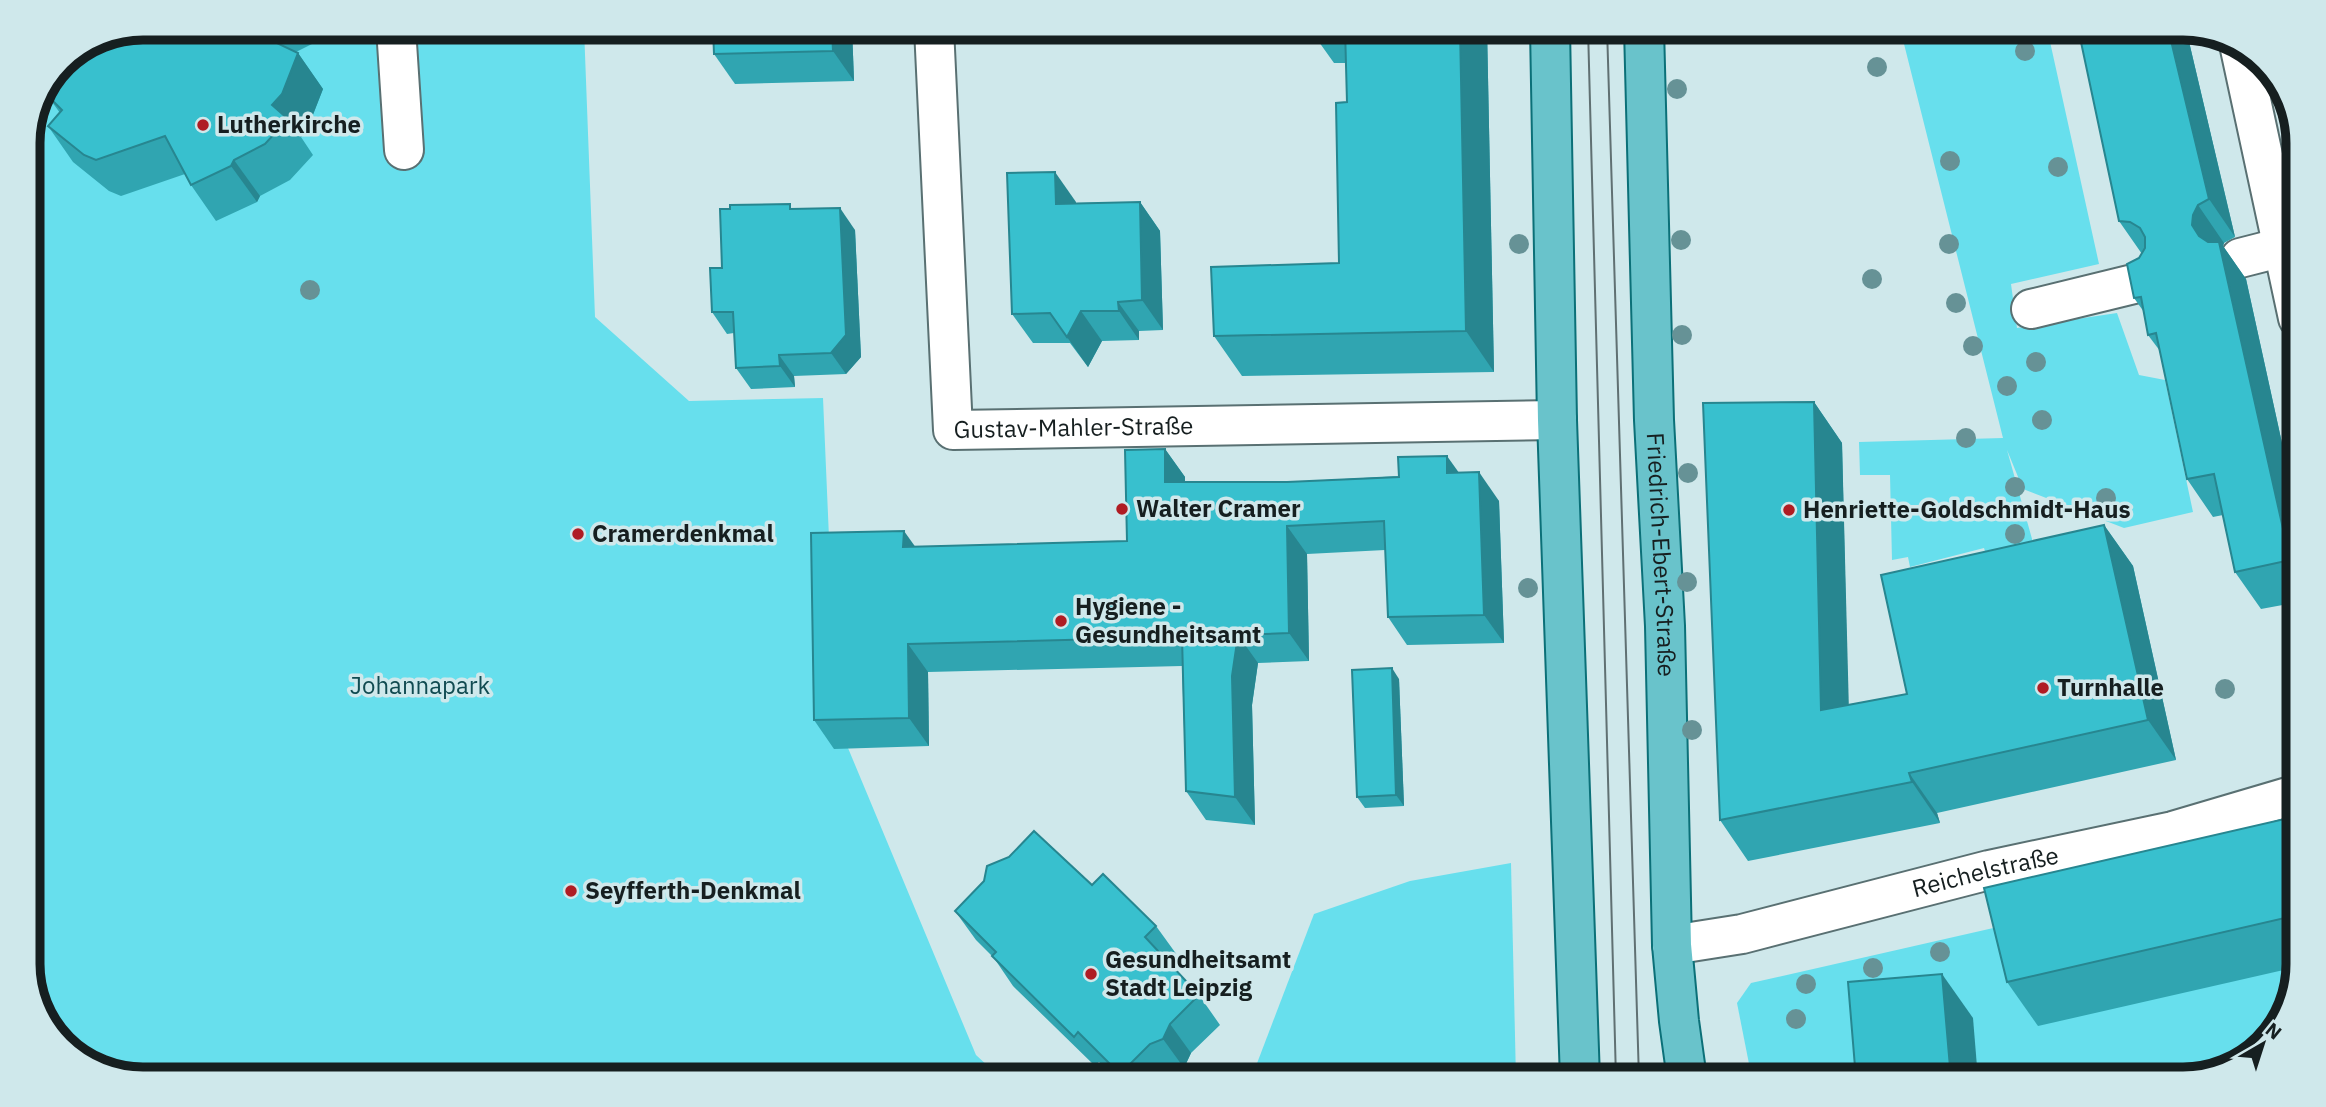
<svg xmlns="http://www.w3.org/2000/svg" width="2326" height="1107" font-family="'IBM Plex Sans',sans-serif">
<rect width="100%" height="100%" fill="#cfe8eb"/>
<g fill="#67dfed">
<path d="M 143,28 L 584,28 L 595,317 L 689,401 L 823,398 L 830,561 L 834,748 L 848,748 L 976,1055 L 1002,1079 L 143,1079 L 92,1067 L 48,1028 L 28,972 L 28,136 L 62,61 Z"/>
<path d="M 1900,28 L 2047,28 L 2099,264 L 2011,284 L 2017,328 L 2117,313 L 2139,375 L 2165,380 L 2193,512 L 2124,528 L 2023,489 L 2007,450 L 2045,585 L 1999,596 L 1984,548 L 1910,567 L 1908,557 L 1892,560 L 1890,475 L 1860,475 L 1859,442 L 2003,438 Z"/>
<path d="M 2298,859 L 2298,964 L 2286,1015 L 2247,1060 L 2184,1079 L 1752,1079 L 1737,1003 L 1751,983 Z"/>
<path d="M 1511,863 L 1516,1079 L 1251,1079 L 1314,914 L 1410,881 Z"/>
</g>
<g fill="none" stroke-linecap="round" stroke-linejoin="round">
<g stroke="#597072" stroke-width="42">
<g id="minor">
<path d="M 396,28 L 404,150"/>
<path id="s1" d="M 934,28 L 953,430 L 1557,420"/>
<path d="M 2239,44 L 2298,318"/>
<path d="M 2240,258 L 2283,247"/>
<path d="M 2031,309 L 2150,280"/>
<path id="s2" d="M 1672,945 L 1742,934 L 1989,870 L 2173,831 L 2298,794"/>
</g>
</g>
<g stroke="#0b7078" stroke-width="42">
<g id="major">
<path d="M 1550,28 L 1557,420 L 1580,1079"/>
<path id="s3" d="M 1644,28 L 1654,420 L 1665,626 L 1672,945 L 1679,1021 L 1687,1079"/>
</g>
</g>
<use href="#minor" stroke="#fff" stroke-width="38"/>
<use href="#major" stroke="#69c3cb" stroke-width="38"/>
<g stroke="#607072" stroke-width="2">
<path d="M 1588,28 L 1616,1079"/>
<path d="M 1607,28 L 1639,1079"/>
</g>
</g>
<g fill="#669296">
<circle cx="2025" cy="51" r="10"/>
<circle cx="1877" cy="67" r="10"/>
<circle cx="1677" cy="89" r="10"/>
<circle cx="1950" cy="161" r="10"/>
<circle cx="2058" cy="167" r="10"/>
<circle cx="1681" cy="240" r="10"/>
<circle cx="1519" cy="244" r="10"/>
<circle cx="1949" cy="244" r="10"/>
<circle cx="1872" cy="279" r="10"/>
<circle cx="310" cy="290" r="10"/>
<circle cx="1956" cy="303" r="10"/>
<circle cx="1682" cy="335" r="10"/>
<circle cx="1973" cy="346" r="10"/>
<circle cx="2036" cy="362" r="10"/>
<circle cx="2007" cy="386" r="10"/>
<circle cx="2042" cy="420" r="10"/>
<circle cx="1966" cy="438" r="10"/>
<circle cx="1688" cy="473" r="10"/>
<circle cx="2015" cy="487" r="10"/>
<circle cx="2106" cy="498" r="10"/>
<circle cx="2015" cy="534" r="10"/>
<circle cx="1687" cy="582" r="10"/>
<circle cx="1528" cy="588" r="10"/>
<circle cx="2225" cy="689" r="10"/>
<circle cx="1692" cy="730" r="10"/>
<circle cx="1940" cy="952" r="10"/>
<circle cx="1873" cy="968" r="10"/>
<circle cx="1806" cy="984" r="10"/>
<circle cx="1796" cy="1019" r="10"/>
</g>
<g fill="#30a5b1">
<path d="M 143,28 L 341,28 L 342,29 L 296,52 L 298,53 L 323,89 L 307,130 L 301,137 L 313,155 L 290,180 L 260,196 L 257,202 L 216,221 L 191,185 L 185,174 L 121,196 L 109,191 L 73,162 L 48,126 L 60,113 L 47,95 L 50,91 Z"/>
<path d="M 713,28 L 852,28 L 854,81 L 735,84 L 714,54 Z"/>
<path d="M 1309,28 L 1487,28 L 1494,372 L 1242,376 L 1214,336 L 1339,263 L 1347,102 L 1346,63 L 1334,63 Z"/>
<path d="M 2183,28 L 2186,29 L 2235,237 L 2224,243 L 2223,246 L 2246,279 L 2298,516 L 2298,602 L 2261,609 L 2235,572 L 2223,515 L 2213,517 L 2187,479 L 2160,351 L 2148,335 L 2144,312 L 2134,298 L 2142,254 L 2119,221 Z"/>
<path d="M 1076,202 L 1076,203 L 1140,202 L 1160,231 L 1163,330 L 1139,331 L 1139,340 L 1102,341 L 1088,367 L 1070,343 L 1033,343 L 1012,314 Z"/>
<path d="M 793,209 L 855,230 L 861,357 L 846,374 L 794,376 L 795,387 L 751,389 L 736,368 L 734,333 L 727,334 L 712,312 L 722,268 Z"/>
<path d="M 1814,402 L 1842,443 L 1848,705 L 1907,694 L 2104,525 L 2133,566 L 2176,760 L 1937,813 L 1940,823 L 1748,861 L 1720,820 Z"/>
<path d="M 1165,449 L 1185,477 L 1185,482 L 1287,482 L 1458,473 L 1499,501 L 1504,643 L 1407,645 L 1388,617 L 1385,550 L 1307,554 L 1309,661 L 1258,663 L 1252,705 L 1255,825 L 1206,820 L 1186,791 L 1182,666 L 928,672 L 929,746 L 834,749 L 814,720 L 915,547 L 1127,541 Z"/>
<path d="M 1399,679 L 1404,806 L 1365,808 L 1357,797 Z"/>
<path d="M 2298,816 L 2297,967 L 2038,1026 L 2007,982 Z"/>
<path d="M 955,911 L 1156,926 L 1177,955 L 1169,963 L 1199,995 L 1220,1025 L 1191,1053 L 1184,1068 L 1170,1074 L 1165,1079 L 1116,1079 L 1099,1062 L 1095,1066 L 1013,986 L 994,958 L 976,940 Z"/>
</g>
<g fill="#278690">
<path d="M 832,28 L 852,28 L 854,81 L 833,51 Z"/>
<path d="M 1460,28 L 1487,28 L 1494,372 L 1466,331 Z"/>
<path d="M 2168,28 L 2186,29 L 2235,237 L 2209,199 Z"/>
<path d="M 298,53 L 323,89 L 307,130 L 301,137 L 288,119 L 272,105 Z"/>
<path d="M 234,160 L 260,196 L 257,202 L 231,166 Z"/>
<path d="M 1055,172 L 1076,202 L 1076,233 L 1056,204 Z"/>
<path d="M 1140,202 L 1160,231 L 1163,330 L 1142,300 Z"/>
<path d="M 2198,205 L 2224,243 L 2223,246 L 2246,279 L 2298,516 L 2298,572 L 2290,560 L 2199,236 L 2192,225 L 2193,215 Z"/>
<path d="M 840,208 L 855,230 L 861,357 L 846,374 L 831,353 Z"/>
<path d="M 1118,302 L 1139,331 L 1139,340 L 1119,311 Z"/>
<path d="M 1081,311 L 1102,341 L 1088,367 L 1067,337 Z"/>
<path d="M 779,355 L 794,376 L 795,387 L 780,366 Z"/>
<path d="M 1814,402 L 1842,443 L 1850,751 L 1821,710 Z"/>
<path d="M 1165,449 L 1185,477 L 1185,511 L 1165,482 Z"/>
<path d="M 1447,456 L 1467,484 L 1447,473 Z"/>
<path d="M 1479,472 L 1499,501 L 1504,643 L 1484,615 Z"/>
<path d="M 2104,525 L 2133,566 L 2176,760 L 2148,720 Z"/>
<path d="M 1287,526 L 1307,554 L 1309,661 L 1289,633 Z"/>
<path d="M 904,531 L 924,559 L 903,547 Z"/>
<path d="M 1238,635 L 1258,663 L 1252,705 L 1255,825 L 1235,797 L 1232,676 Z"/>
<path d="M 908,644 L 928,672 L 929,746 L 909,718 Z"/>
<path d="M 1392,668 L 1399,679 L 1404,806 L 1396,795 Z"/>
<path d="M 1909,773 L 1937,813 L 1940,823 L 1912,782 Z"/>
<path d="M 1942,974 L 1973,1018 L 1978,1079 L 1951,1079 Z"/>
<path d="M 1170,1024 L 1191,1053 L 1184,1068 L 1163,1039 Z"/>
</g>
<g fill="#38c0ce" stroke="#278690" stroke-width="2">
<path d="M 143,28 L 246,28 L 245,28 L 298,53 L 282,94 L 272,105 L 288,119 L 265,144 L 234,160 L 231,166 L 191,185 L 165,136 L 96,160 L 84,155 L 48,126 L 62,110 L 47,95 L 50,91 L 49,90 L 62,61 Z"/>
<path d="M 713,28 L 832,28 L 833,51 L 714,54 Z"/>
<path d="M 1345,28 L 1460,28 L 1466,331 L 1214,336 L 1211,267 L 1339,263 L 1336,103 L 1347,102 Z"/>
<path d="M 2078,28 L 2168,28 L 2209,199 L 2198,205 L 2193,215 L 2192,225 L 2199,236 L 2208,242 L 2219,242 L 2290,560 L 2235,572 L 2214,474 L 2187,479 L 2156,333 L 2148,335 L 2141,297 L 2134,298 L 2127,264 L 2139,258 L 2145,248 L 2145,237 L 2140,228 L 2130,222 L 2119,221 Z"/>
<path d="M 1055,172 L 1056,204 L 1140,202 L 1142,300 L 1118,302 L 1119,311 L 1081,311 L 1067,337 L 1050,313 L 1012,314 L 1007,173 Z"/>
<path d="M 790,204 L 790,209 L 840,208 L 846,335 L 831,353 L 779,355 L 780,366 L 736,368 L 733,312 L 712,312 L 710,268 L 722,268 L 720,209 L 730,209 L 730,205 Z"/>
<path d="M 1814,402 L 1821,710 L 1907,694 L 1881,575 L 2104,525 L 2148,720 L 1909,773 L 1912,782 L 1720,820 L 1703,403 Z"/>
<path d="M 1165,449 L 1165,482 L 1287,482 L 1399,477 L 1398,457 L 1447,456 L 1447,473 L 1479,472 L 1484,615 L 1388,617 L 1384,521 L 1287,526 L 1289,633 L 1238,635 L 1232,676 L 1235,797 L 1186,791 L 1182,637 L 908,644 L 909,718 L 814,720 L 811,533 L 904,531 L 903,547 L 1127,541 L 1125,450 Z"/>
<path d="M 1392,668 L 1396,795 L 1357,797 L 1352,670 Z"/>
<path d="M 2298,816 L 2298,915 L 2007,982 L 1984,888 Z"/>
<path d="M 1034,831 L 1092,885 L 1103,874 L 1156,926 L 1145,937 L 1199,995 L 1170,1024 L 1163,1039 L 1150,1044 L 1120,1074 L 1078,1032 L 1074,1037 L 992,956 L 996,952 L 955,911 L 984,881 L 987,866 L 1009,857 Z"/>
<path d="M 1942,974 L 1951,1079 L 1856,1079 L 1848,982 Z"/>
</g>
<g fill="#af1c23" stroke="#cfe8eb" stroke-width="2.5">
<circle cx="203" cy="125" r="7"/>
<circle cx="1122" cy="509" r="7"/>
<circle cx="1789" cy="510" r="7"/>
<circle cx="578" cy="534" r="7"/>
<circle cx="1061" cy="621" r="7"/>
<circle cx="2043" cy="688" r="7"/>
<circle cx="571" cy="891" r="7"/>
<circle cx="1091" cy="974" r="7"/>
</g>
<g text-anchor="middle" stroke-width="7" stroke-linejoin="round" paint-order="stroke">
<g font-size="24" font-weight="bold" fill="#161f20" stroke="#cfe8eb" text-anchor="start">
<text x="217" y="133">Lutherkirche</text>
<text x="1136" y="517">Walter Cramer</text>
<text x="1803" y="518">Henriette-Goldschmidt-Haus</text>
<text x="592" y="542">Cramerdenkmal</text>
<text x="1075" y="615">Hygiene -<tspan x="1075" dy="28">Gesundheitsamt</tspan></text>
<text x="2057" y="696">Turnhalle</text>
<text x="585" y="899">Seyfferth-Denkmal</text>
<text x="1105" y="968">Gesundheitsamt<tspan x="1105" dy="28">Stadt Leipzig</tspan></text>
</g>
<g font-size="24" fill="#161f20" stroke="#cfe8eb">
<text dy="8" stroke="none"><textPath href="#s1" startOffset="523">Gustav-Mahler-Straße</textPath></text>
<text dy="8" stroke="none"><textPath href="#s3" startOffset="527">Friedrich-Ebert-Straße</textPath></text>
<text dy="8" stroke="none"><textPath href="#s2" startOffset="322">Reichelstraße</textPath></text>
</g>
<g font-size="24" fill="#114b51" stroke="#cfe8eb">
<text x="420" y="694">Johannapark</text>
</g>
</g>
<path d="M0 0H2326V1107H0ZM143 40H2183A103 103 0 0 1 2286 143V964A103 103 0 0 1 2183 1067H143A103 103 0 0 1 40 964V143A103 103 0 0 1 143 40Z" fill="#cfe8eb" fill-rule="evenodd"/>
<path fill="none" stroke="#161f20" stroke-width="9" d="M143 40H2183A103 103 0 0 1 2286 143V964A103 103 0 0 1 2183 1067H143A103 103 0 0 1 40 964V143A103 103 0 0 1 143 40Z"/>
<g transform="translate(2263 1044) rotate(39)" stroke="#cfe8eb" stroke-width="5" paint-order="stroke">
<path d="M0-5L12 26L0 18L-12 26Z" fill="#161f20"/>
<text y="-10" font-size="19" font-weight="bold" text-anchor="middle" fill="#161f20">N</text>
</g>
</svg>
